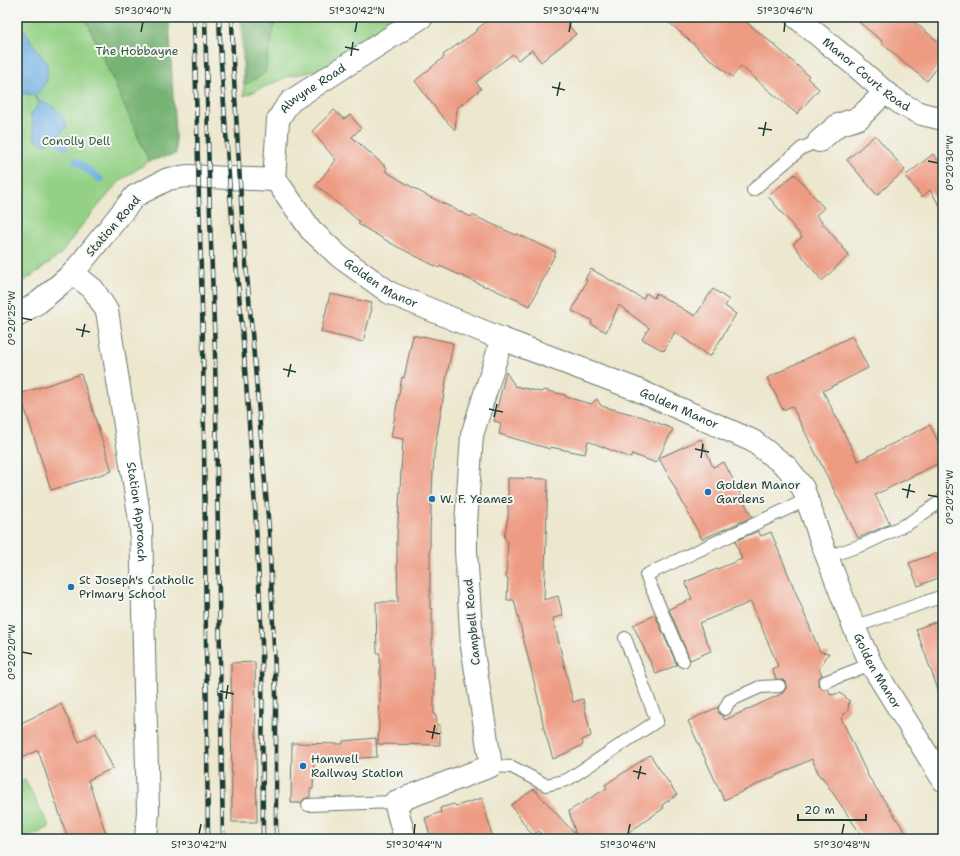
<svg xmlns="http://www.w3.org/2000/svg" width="960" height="856" font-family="'Shantell Sans',sans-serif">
<rect width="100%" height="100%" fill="#f6f6f2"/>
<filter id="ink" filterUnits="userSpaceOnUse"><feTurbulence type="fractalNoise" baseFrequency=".025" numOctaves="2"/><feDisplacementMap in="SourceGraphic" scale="8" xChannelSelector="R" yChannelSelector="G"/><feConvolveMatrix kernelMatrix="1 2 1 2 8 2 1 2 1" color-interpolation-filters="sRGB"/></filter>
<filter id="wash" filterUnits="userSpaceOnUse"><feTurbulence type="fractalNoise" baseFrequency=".012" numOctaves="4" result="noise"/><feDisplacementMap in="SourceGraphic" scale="16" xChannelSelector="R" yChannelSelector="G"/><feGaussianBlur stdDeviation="0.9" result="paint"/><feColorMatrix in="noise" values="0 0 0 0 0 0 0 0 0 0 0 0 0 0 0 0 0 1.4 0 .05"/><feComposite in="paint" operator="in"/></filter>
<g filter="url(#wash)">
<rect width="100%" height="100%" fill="#ece7cd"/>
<g fill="#94d186" stroke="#5a875d">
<path d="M 17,17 L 85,17 L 149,161 L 120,181 L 82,225 L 60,255 L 26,280 L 17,284 Z"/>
<path d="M 241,17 L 407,17 L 326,69 L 289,76 L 244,96 Z"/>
<path d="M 25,780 L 50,827 L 26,839 L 17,839 L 17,784 Z"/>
</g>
<g fill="#77b373" stroke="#4b7854">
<path d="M 85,17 L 169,17 L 176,154 L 149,161 Z"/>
<path d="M 244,17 L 276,17 L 265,73 L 245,85 Z"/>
</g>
<path fill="#6fafe3" stroke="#47768c" d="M 17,17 L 18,17 L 19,22 L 32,42 L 47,64 L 47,81 L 35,96 L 40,102 L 53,106 L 63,117 L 67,127 L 56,139 L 45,144 L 35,140 L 31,115 L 39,103 L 34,95 L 20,93 L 17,87 Z"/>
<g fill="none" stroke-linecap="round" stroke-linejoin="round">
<g stroke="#6fafe3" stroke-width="7">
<path d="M 56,139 L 65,147"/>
<path d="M 76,161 L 100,179"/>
</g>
</g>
<g id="blocks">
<g fill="#ee9b83">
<path d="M 492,17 L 562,17 L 576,34 L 541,62 L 532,50 L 518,60 L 513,54 L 494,68 L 476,82 L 481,89 L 457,108 L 455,130 L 440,114 L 415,81 L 444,57 L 443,55 L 478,30 L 477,29 Z"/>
<path d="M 663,17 L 740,17 L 772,43 L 809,76 L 807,78 L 819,89 L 797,114 L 772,93 L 741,66 L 732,77 L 698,49 L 698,48 Z"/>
<path d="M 853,17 L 909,17 L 926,32 L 943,45 L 943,60 L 927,81 L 903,62 L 881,42 L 882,41 Z"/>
<path d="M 334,110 L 344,119 L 350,115 L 361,128 L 352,137 L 387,168 L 385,171 L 422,193 L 471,217 L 472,215 L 516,235 L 517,234 L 556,252 L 530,306 L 486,286 L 486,287 L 440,266 L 439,268 L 394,245 L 358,224 L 360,222 L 316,185 L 336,160 L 312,131 Z"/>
<path d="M 875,135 L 905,170 L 877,195 L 847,160 Z"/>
<path d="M 933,154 L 943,166 L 943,211 L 930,190 L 922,197 L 905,176 Z"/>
<path d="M 795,174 L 824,208 L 816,215 L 849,255 L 822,281 L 793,244 L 802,237 L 768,196 Z"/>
<path d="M 591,269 L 643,299 L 646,293 L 654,298 L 656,293 L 695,316 L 713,289 L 729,300 L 725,306 L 736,314 L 710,357 L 675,332 L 664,351 L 642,339 L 649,328 L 619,305 L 606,332 L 591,324 L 592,320 L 572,311 L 587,280 L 585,279 Z"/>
<path d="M 330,294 L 372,303 L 370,308 L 372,308 L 363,342 L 321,332 Z"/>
<path d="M 413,335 L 421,337 L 422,336 L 453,343 L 447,375 L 434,454 L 430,530 L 430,609 L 432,609 L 432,666 L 434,666 L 434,715 L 436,715 L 437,725 L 440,725 L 440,745 L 378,744 L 381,675 L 380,675 L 380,653 L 377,653 L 376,602 L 398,602 L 397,560 L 397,538 L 403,439 L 391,437 L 402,377 L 404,378 Z"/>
<path d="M 852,336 L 868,368 L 823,391 L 858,461 L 930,425 L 943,452 L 943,461 L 875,495 L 890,524 L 858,538 L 792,406 L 783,410 L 767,378 Z"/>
<path d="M 506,372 L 515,386 L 541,392 L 544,390 L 565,395 L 566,397 L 591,404 L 597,399 L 601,406 L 643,417 L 673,429 L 656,463 L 632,454 L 631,458 L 588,441 L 585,454 L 550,447 L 550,449 L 499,434 L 501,423 L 494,421 Z"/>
<path d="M 81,374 L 112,471 L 51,490 L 20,394 Z"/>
<path d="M 701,439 L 713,467 L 724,462 L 752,517 L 702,539 L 659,458 Z"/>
<path d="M 508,478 L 548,479 L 544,600 L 558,596 L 563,616 L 553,618 L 573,702 L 583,699 L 591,736 L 582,740 L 583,745 L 553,759 L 544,729 L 539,702 L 514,600 L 507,600 L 508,578 L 506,578 L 508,542 L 504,538 L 508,517 Z"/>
<path d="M 758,531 L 761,536 L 771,532 L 820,652 L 829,653 L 819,669 L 822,675 L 819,678 L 818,680 L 818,685 L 821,688 L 824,689 L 828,689 L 831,695 L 840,693 L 849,700 L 848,710 L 841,718 L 868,776 L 910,839 L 864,839 L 822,777 L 820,777 L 812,759 L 724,800 L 688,721 L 718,707 L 719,713 L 722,716 L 725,720 L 783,693 L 782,693 L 786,689 L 786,685 L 785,682 L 783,680 L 776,679 L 772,669 L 778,666 L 751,602 L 699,623 L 711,651 L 690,660 L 669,609 L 692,599 L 685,582 L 742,559 L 735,541 Z"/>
<path d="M 943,551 L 943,576 L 918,586 L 909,563 Z"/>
<path d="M 655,615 L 677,665 L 656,674 L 633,625 Z"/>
<path d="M 943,619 L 943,698 L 941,698 L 916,629 Z"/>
<path d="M 255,662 L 257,822 L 232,822 L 231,663 Z"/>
<path d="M 61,704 L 79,742 L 96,733 L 113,768 L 88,780 L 106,834 L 103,835 L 105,839 L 68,839 L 38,750 L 17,760 L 17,725 Z"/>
<path d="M 376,738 L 377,757 L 314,761 L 313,789 L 310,789 L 310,797 L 304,799 L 301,803 L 291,803 L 292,743 L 343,744 L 343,741 Z"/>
<path d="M 650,755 L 677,795 L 662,805 L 664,808 L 619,839 L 544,839 L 539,831 L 532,835 L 511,805 L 534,789 L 576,835 L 569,811 L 607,788 L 605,785 Z"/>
<path d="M 482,798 L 493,839 L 431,839 L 425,818 L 441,812 L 440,808 L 454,804 L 456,806 Z"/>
</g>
</g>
</g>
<g filter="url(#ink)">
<use href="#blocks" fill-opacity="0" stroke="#67786a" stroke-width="1"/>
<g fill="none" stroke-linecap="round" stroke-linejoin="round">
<g stroke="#67786a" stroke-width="14">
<g id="service">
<path d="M 753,190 L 802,148 L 819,141"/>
<path d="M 827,557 L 865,544 L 909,523 L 943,500"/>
<path d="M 854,627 L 940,597"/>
<path d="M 683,661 L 646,575 L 806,500"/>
<path d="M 825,682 L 871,664"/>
<path d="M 725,709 L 729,701 L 760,687 L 779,686"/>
<path d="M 491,766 L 512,767 L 546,785 L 567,780 L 657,721 L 625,638"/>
<path d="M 308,805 L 395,802"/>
</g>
</g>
<g stroke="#67786a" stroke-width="24">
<g id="minor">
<path id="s1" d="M 796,17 L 858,68 L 885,92 L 903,105 L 922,114 L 943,119"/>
<path d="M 819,141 L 838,125 L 859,118 L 885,92"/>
<path id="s2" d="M 274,180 L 278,183 L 311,230 L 340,257 L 390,293 L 502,339 L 633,388 L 753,441 L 787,467 L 803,488 L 823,546 L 854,627 L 871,664 L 943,780"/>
<path id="s3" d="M 274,180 L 278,120 L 284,110 L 291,101 L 422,17"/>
<path id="s4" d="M 73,273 L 93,289 L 107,311 L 141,527 L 148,810 L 146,839"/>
<path d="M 17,315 L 39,302 L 73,273 L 135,196 L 168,179 L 187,176 L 274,180"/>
<path d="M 405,839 L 395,802 L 491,766 L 472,646 L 466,551 L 466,524 L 472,435 L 502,339"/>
</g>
</g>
<use href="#service" stroke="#fff" stroke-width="12"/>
<use href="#minor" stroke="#fff" stroke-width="22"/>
<g stroke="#1f3d34" stroke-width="4.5">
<g id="rail">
<path d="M 194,17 L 203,344 L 208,839"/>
<path d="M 205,17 L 210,216 L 215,352 L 223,839"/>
<path d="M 219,17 L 221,62 L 232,219 L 242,327 L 255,506 L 262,642 L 263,839"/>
<path d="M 232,17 L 233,61 L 242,217 L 269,529 L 276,695 L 276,839"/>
</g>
</g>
<use href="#rail" stroke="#f6f6f2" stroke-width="3" stroke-dasharray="9" stroke-linecap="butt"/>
</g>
</g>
<path fill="none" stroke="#1f3d34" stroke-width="1.5" d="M 141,32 L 143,22M 355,32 L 357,22M 569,32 L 571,22M 784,32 L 785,22M 345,47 L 359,50M 351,56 L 353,42M 552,87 L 565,90M 557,96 L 560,82M 758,128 L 772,130M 763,136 L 766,122M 928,161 L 938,163M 22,318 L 32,320M 76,329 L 90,332M 82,337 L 85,324M 283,369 L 296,372M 288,377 L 291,364M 489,409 L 503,412M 494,417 L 497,404M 695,449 L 709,452M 701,458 L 703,444M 902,489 L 915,492M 928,495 L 938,497M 907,498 L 910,484M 22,652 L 32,654M 220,691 L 234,694M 226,699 L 228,685M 426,731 L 440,734M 432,739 L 435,725M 633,771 L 646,774M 638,779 L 641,766M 199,834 L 201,824M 414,834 L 415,824M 628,834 L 630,824M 842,834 L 844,824"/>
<g fill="#1f6fb2" stroke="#f6f6f2" stroke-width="1.5">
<circle cx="708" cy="492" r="4"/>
<circle cx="432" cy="499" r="4"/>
<circle cx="71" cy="587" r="4"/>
<circle cx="303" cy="766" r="4"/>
</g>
<g text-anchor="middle" stroke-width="4" stroke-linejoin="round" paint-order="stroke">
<g font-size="12" fill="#365b44" stroke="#f6f6f2">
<text x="137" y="55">The Hobbayne</text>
<text x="76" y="145">Conolly Dell</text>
</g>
<g font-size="12" fill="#1f3d34" stroke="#f6f6f2">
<text dy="4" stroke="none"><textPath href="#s1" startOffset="91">Manor Court Road</textPath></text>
<text dy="4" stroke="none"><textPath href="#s3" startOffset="108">Alwyne Road</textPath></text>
<text transform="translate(113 226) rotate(-49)" y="4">Station Road</text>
<text dy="4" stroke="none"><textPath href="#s2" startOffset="151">Golden Manor</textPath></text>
<text dy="4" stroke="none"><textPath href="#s2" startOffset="475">Golden Manor</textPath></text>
<text dy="4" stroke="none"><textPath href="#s4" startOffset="255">Station Approach</textPath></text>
<text transform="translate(472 622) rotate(-95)" y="4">Campbell Road</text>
<text dy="4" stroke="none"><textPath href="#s2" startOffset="823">Golden Manor</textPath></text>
</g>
<g font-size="12" fill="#1f3d34" stroke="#f6f6f2" text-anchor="start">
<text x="716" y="489">Golden Manor<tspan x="716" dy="14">Gardens</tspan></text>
<text x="440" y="503">W. F. Yeames</text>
<text x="79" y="584">St Joseph's Catholic<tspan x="79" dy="14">Primary School</tspan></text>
<text x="311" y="763">Hanwell<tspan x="311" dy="14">Railway Station</tspan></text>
</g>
</g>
<rect width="960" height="856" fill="none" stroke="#f6f6f2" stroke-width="44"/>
<path d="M798 814v6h68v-6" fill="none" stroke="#1f3d34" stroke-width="2"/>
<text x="804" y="814" font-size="12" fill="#1f3d34" stroke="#f6f6f2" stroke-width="3" paint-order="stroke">20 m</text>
<rect x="22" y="22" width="916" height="812" fill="none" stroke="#1f3d34" stroke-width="1.5"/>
<g font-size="10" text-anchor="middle" fill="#1f3d34">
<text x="143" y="14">51°30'40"N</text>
<text x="357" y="14">51°30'42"N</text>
<text x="571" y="14">51°30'44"N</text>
<text x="785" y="14">51°30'46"N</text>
<text transform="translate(949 163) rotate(-90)" y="4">0°20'30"W</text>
<text transform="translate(11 318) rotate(-90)" y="4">0°20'25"W</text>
<text transform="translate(949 497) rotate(-90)" y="4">0°20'25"W</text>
<text transform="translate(11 652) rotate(-90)" y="4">0°20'20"W</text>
<text x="199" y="848">51°30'42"N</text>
<text x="414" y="848">51°30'44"N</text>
<text x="628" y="848">51°30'46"N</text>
<text x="842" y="848">51°30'48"N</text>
</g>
</svg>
